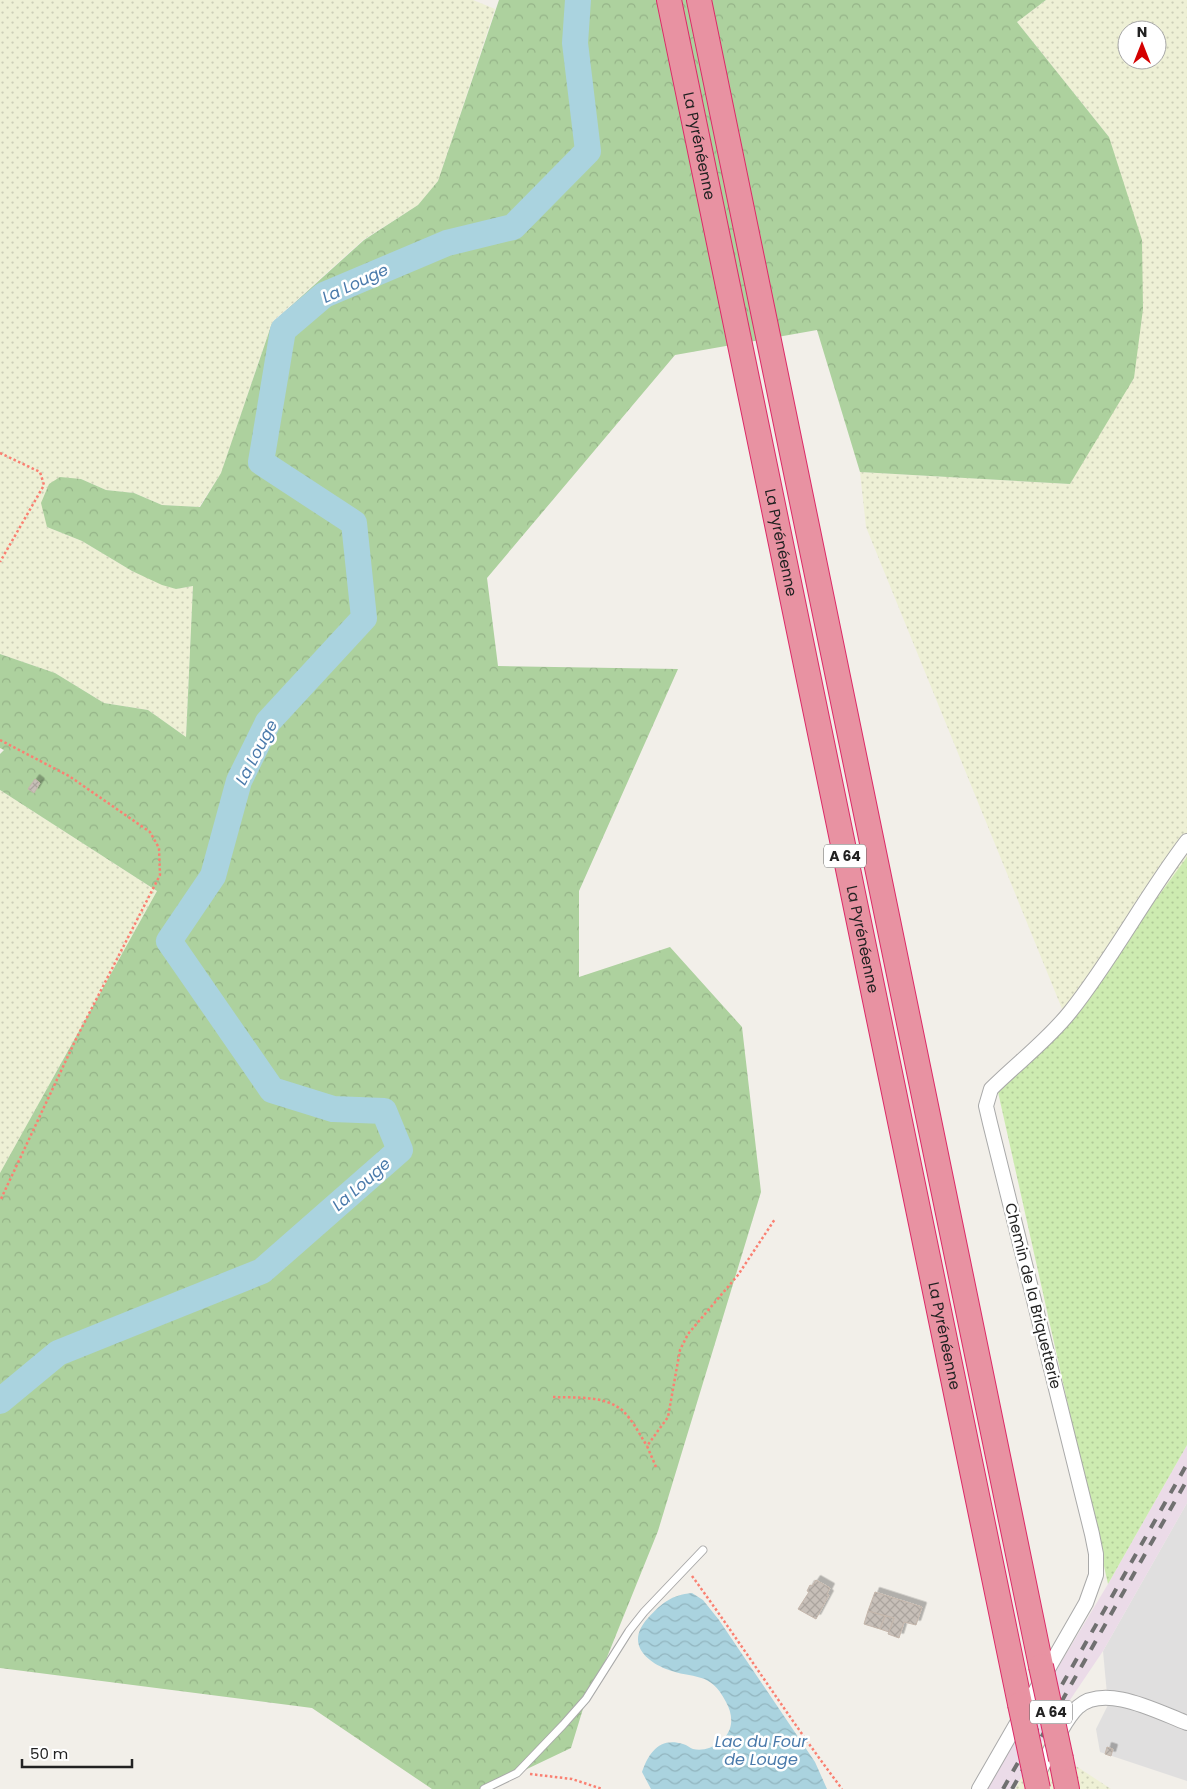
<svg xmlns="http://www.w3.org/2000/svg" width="1187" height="1789" font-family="Poppins,sans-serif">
<defs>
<pattern id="farmland-dots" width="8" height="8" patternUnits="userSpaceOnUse" patternTransform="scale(1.25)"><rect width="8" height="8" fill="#eef0d5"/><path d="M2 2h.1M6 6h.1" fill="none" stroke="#ccceb7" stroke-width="1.8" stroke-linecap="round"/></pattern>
<pattern id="grass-dots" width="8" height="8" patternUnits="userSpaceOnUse" patternTransform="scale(1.25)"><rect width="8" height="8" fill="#cdebb0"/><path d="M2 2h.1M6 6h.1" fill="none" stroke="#b0c997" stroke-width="1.8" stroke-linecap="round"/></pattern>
<pattern id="forest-crowns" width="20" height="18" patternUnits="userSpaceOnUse" patternTransform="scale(1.25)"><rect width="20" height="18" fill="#add19e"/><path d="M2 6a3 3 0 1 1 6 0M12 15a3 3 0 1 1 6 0" fill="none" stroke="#95b388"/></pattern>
<pattern id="water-waves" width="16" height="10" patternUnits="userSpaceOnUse" patternTransform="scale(1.25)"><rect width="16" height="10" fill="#aad3df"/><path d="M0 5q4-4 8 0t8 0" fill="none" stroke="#92b5bf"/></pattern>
<pattern id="building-cross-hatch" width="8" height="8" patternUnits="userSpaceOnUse" patternTransform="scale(1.25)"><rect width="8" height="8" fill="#c7bfb8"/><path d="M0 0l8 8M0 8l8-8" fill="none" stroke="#aba49e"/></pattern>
<filter id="shadow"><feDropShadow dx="4.5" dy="-4.5" stdDeviation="0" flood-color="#0004"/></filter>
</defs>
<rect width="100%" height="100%" fill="#f2efe9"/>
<path fill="#e0dfdf" d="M 1187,1503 L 1187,1781 L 1100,1752 L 1096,1729 L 1108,1705 L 1103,1651 Z"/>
<path fill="#ebdbe8" d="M 1187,1445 L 1187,1503 L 1103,1651 L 1041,1743 L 1015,1789 L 985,1789 L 1108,1584 Z"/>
<g fill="url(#farmland-dots)" fill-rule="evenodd">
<path d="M 0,0 L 473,0 L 495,9 L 438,181 L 418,205 L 363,240 L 272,322 L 221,473 L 199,507 L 162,505 L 134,493 L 106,490 L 81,479 L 47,527 L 82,541 L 132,571 L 176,589 L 193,586 L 186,737 L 148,710 L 104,703 L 55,673 L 0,654 Z"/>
<path d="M 1046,0 L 1187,0 L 1187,857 L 1067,1021 L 866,527 L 860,472 L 1070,484 L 1109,137 L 1017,22 ZM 1127,30 L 1157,30 L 1157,60 L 1127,60 Z"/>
<path d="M 0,790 L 157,891 L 0,1173 Z"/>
<path d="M 1041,1743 L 1111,1789 L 1015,1789 Z"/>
</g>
<path fill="url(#grass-dots)" d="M 1187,857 L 1187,1445 L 1108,1584 L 998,1092 L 1067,1021 Z"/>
<path fill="url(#forest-crowns)" d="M 499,0 L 1046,0 L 1017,22 L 1109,137 L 1142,240 L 1143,309 L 1134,378 L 1070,484 L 860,472 L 817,330 L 675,355 L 487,578 L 498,666 L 678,669 L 579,891 L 579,977 L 670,947 L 742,1027 L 761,1192 L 658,1531 L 597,1682 L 586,1699 L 571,1748 L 485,1789 L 432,1789 L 312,1708 L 0,1668 L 0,1173 L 157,891 L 0,790 L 0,754 L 4,750 L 0,748 L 0,654 L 55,673 L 104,703 L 148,710 L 186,737 L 193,586 L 176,589 L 162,585 L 132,571 L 82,541 L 47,527 L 41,503 L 49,484 L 60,477 L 81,479 L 106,490 L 134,493 L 162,505 L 200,507 L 221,473 L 272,323 L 364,240 L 418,205 L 438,181 Z"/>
<path fill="url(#water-waves)" d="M 692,1593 L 703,1600 L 719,1620 L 815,1762 L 827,1789 L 651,1789 L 642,1772 C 649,1752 660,1737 683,1744 C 687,1745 690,1748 693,1749 C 709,1753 729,1740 731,1724 C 732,1717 730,1709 726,1702 C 710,1670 694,1680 666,1669 C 642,1659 627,1641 648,1618 C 662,1603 671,1595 692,1593 Z"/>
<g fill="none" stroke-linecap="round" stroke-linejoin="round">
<path stroke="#aad3df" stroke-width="26" d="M 0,1401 L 58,1353 L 262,1271 L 400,1150 L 384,1111 L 333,1109 L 272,1090 L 169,941 L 213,876 L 239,781 L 268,722 L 364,618 L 354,523 L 261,462 L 283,330 L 324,295 L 447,243 L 513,227 L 588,151 L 575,43 L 578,0"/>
</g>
<g fill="url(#building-cross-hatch)" stroke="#c4b6ab" filter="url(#shadow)">
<path d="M 35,779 L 40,783 L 34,793 L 28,789 Z"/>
<path d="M 816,1580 L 830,1588 L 827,1594 L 829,1595 L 816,1619 L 798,1609 L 809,1592 L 807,1591 L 810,1585 L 812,1586 Z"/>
<path d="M 875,1592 L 922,1607 L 916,1625 L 904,1622 L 899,1638 L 888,1634 L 894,1618 L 868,1611 Z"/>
<path d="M 868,1611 L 885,1616 L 880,1629 L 864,1624 Z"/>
<path d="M 885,1616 L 894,1618 L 889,1632 L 880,1629 Z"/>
<path d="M 1107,1747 L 1113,1749 L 1111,1756 L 1105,1754 Z"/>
</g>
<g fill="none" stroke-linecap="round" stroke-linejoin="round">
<g stroke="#a9a9a9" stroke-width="9">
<path id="service" d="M 484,1789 L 517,1773 L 563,1725 L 586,1699 L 629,1631 L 644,1612 L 703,1550"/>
</g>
<g stroke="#a9a9a9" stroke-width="16">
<g id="minor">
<path d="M 1035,1780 C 1046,1760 1063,1721 1078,1707 C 1105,1683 1158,1712 1187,1723"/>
<path d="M 979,1789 L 1086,1603 L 1096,1575 L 1096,1554 L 1092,1534 L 990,1123 L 986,1106 L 991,1089 C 1017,1063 1047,1041 1070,1012 C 1113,958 1145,896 1187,841"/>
</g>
</g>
<g stroke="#dc2a67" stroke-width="26">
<g id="motorway">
<path id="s1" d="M 669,0 L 1020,1704"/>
<path d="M 699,0 L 1041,1666"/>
<path d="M 1061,1759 L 1067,1789"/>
</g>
</g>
<g stroke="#fa8072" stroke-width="2.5" stroke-dasharray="2.5 2.5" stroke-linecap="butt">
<path d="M 0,453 L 40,472 L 44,485 L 0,562"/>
<path d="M 0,740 L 69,776 L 150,832 L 159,848 L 160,875 L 76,1039 L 0,1201"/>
<path d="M 553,1397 C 576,1398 603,1395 622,1410 C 632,1419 640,1435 647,1446"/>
<path d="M 656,1467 L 647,1446 L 668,1417 L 680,1350 L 688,1334 L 738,1275 L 775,1219"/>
<path d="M 692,1576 C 743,1646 790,1720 842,1789"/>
<path d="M 530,1774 L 572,1779 L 602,1789"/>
</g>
<use href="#service" stroke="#fff" stroke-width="7"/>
<use href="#minor" stroke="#fff" stroke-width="14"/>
<use href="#motorway" stroke="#e892a2" stroke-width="24"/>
<g stroke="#707070" stroke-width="4" stroke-dasharray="10 10" stroke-linecap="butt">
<path d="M 1003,1789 L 1187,1464"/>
<path d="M 1012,1789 L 1187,1480"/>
</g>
<g stroke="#dc2a67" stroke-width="26" stroke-linecap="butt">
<g id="motorway-bridge">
<path d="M 1041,1666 L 1061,1759"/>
<path d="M 1020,1704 L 1038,1789"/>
</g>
</g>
<use href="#motorway-bridge" stroke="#e892a2" stroke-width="24"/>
</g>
<g text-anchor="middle" stroke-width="5" stroke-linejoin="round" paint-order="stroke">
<g fill="#fff" stroke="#646464" stroke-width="1">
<rect x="824" y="844.5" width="42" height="23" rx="4"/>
<rect x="1030" y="1700.5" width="42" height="23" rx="4"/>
</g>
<g font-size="14" font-weight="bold" fill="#222">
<text x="845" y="861">A 64</text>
<text x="1051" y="1717">A 64</text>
</g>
<g font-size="15" fill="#222" stroke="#fff">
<text dy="5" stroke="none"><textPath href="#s1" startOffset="149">La Pyrénéenne</textPath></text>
<text dy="5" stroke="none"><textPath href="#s1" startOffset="554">La Pyrénéenne</textPath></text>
<text dy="5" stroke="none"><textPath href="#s1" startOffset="959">La Pyrénéenne</textPath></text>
<text transform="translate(1033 1296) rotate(76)" y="5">Chemin de la Briquetterie</text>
<text dy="5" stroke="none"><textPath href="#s1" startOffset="1364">La Pyrénéenne</textPath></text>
</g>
<g font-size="16" font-style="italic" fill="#4a7aab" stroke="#fff">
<text transform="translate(355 283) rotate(-25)" y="6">La Louge</text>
<text transform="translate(256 752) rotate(-62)" y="6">La Louge</text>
<text transform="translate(361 1184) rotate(-41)" y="6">La Louge</text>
<text x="761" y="1747">Lac du Four<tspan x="761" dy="18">de Louge</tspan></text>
</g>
</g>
<g transform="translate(1142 45)"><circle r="24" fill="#ffffff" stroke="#a7a7a7"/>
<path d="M0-4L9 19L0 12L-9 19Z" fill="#d40000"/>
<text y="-8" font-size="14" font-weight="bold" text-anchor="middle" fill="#222222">N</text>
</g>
<path d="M22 1759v8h110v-8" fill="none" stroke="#222222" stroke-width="2.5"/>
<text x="30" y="1759" font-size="15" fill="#222222" stroke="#ffffff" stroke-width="4" paint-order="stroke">50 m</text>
</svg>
